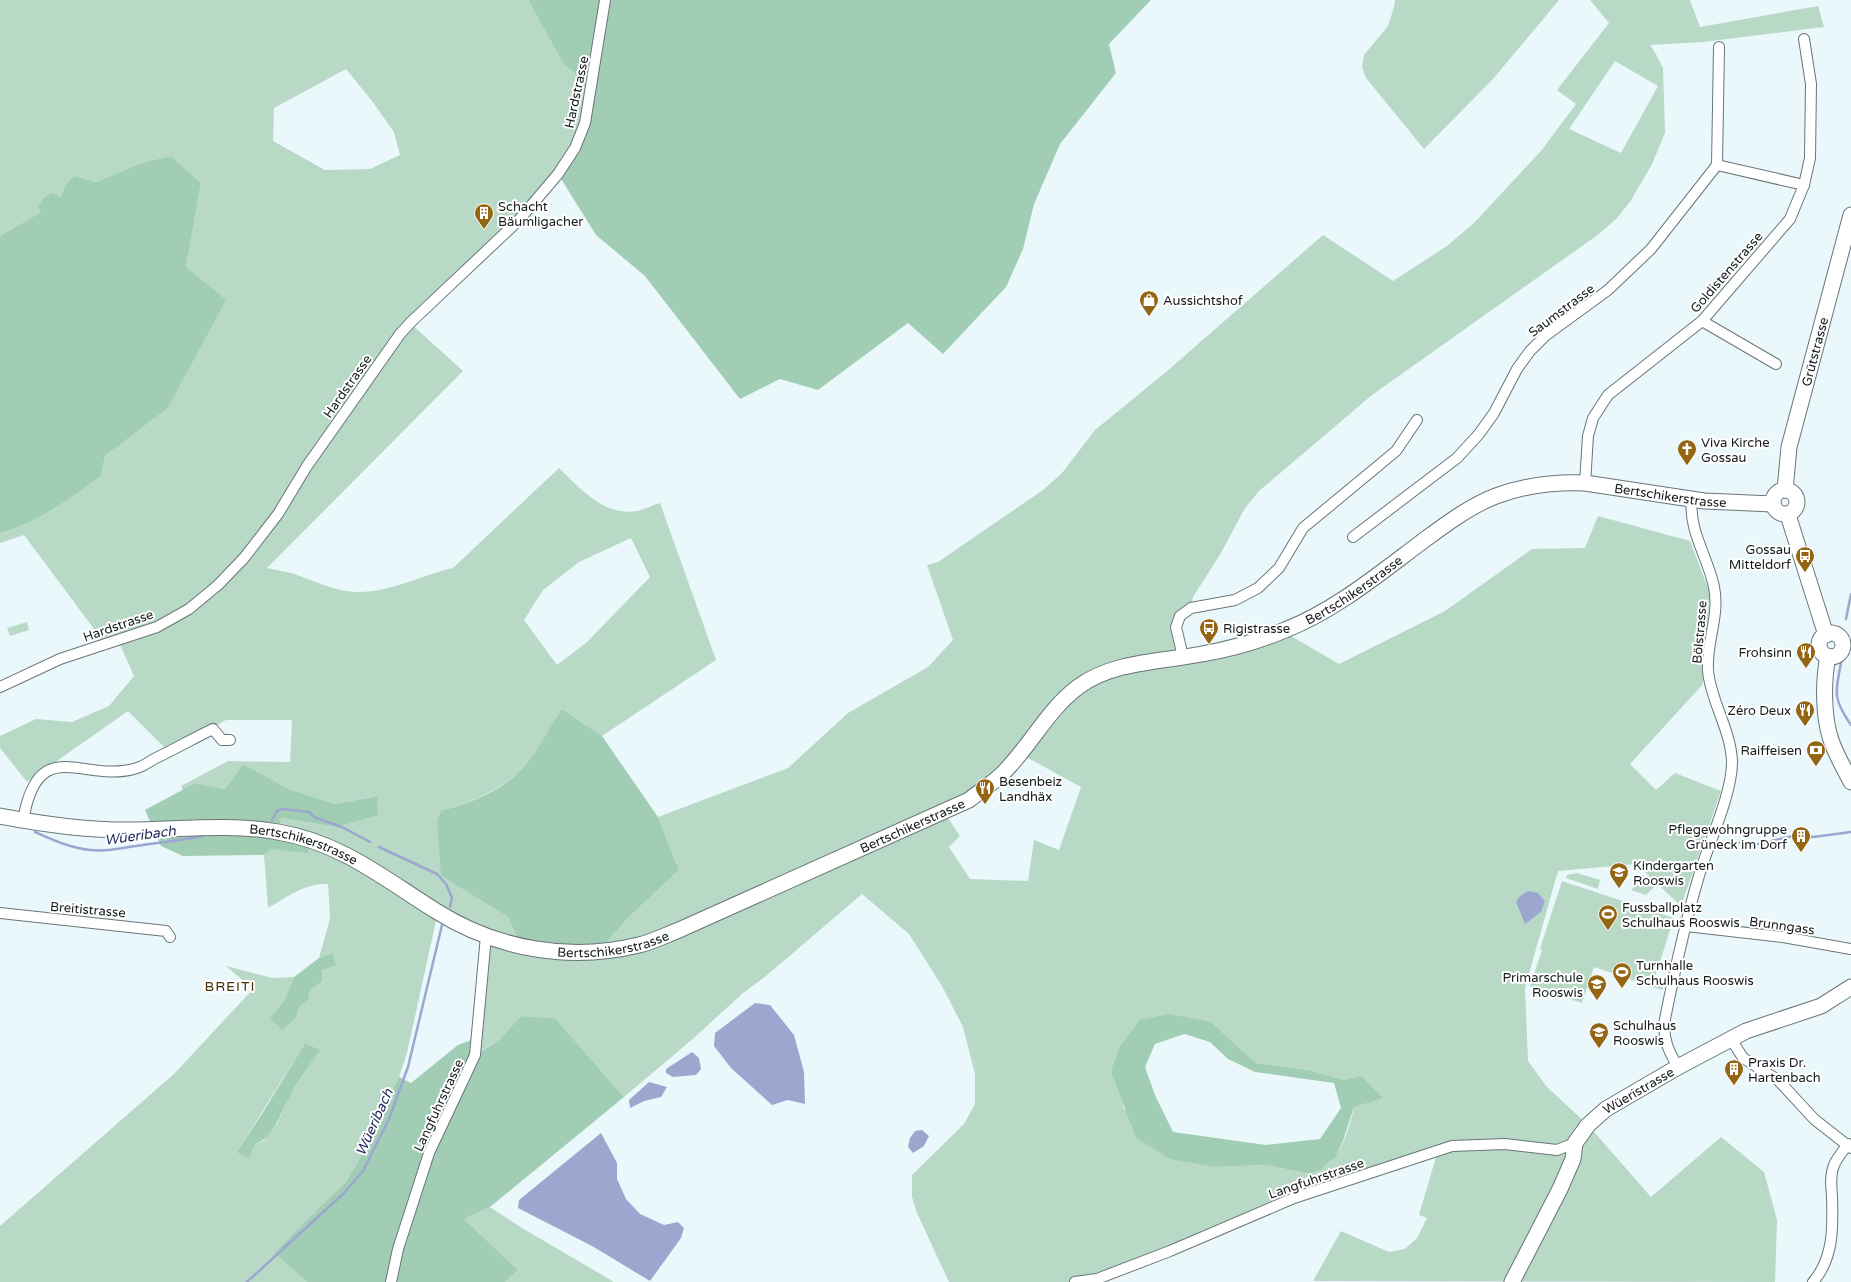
<svg xmlns="http://www.w3.org/2000/svg" width="1851" height="1282" font-family="'Varela Round',sans-serif">
<rect width="100%" height="100%" fill="#eaf8fc"/>
<g fill="#b8d9c6" fill-rule="evenodd">
<path d="M 0,0 L 528,0 L 564,65 L 592,86 L 585,123 L 558,174 L 410,323 L 463,371 L 267,568 C 275,570 284,571 291,573 C 313,580 335,592 358,592 C 391,592 422,575 453,568 L 559,468 C 580,488 604,517 637,511 C 644,510 652,505 660,503 L 716,660 L 602,736 L 562,709 C 550,727 540,747 527,763 C 506,788 473,803 442,810 L 441,876 L 508,917 L 522,948 L 599,951 L 627,919 L 679,870 L 658,817 L 788,768 L 848,713 L 928,667 L 953,640 L 927,565 L 938,562 L 1043,490 L 1062,473 L 1095,430 L 1166,372 L 1323,235 L 1393,281 L 1447,246 L 1474,223 L 1541,151 L 1576,104 L 1557,90 L 1609,23 L 1590,0 L 1690,0 L 1700,27 L 1818,6 L 1824,27 L 1703,42 L 1650,45 L 1656,54 L 1663,68 L 1665,133 L 1652,164 L 1630,202 L 1617,218 L 1599,234 L 1372,395 L 1259,491 L 1245,508 L 1221,553 L 1193,597 L 1191,608 L 1180,616 L 1183,657 L 1279,629 L 1339,664 L 1445,611 L 1532,549 L 1585,548 L 1598,516 L 1690,541 L 1710,593 L 1703,684 L 1630,764 L 1656,790 L 1675,773 L 1721,791 L 1681,906 L 1636,864 L 1558,871 L 1525,988 L 1528,1061 L 1547,1087 L 1588,1125 L 1651,1197 L 1721,1137 L 1764,1172 L 1777,1220 L 1775,1282 L 1313,1281 L 1341,1231 L 1389,1252 L 1405,1249 L 1417,1238 L 1427,1218 L 1419,1215 L 1436,1157 L 1435,1151 L 1236,1222 L 1075,1282 L 949,1282 L 917,1213 L 912,1197 L 912,1175 L 964,1124 L 975,1104 L 975,1074 L 963,1027 L 942,986 L 909,934 L 862,894 L 766,976 L 743,993 L 695,1037 L 624,1097 L 555,1018 L 521,1016 L 500,1039 L 475,1055 L 486,936 L 438,912 L 407,1053 L 399,1077 L 359,1160 L 346,1182 L 332,1197 L 274,1253 L 307,1282 L 0,1282 L 0,1226 L 175,1073 L 253,989 L 226,966 L 272,978 L 294,977 L 284,1001 L 270,1018 L 299,1007 L 309,999 L 310,990 L 322,982 L 322,970 L 332,953 L 319,958 L 330,919 L 328,884 C 305,883 287,897 268,908 L 264,855 L 271,849 L 282,818 L 336,827 L 376,796 L 335,804 L 289,789 L 243,764 L 225,789 L 195,783 L 183,790 L 181,786 L 228,761 L 290,762 L 292,720 L 226,720 L 169,752 L 128,711 L 27,782 L 0,748 L 0,736 L 36,719 L 72,722 L 109,706 L 134,676 L 118,640 L 103,641 L 24,535 L 0,543 L 0,533 C 37,523 70,499 101,476 L 105,456 L 167,409 L 186,267 L 201,183 L 171,156 L 144,162 L 96,182 L 74,176 L 65,185 L 61,197 L 41,212 L 0,236 ZM 1615,61 L 1658,86 L 1621,153 L 1569,129 ZM 346,69 L 372,101 L 394,132 L 400,155 L 370,169 L 325,170 L 273,141 L 274,108 ZM 631,538 L 650,577 L 587,642 L 557,665 L 524,620 L 543,590 L 579,562 ZM 1019,753 L 1081,787 L 1059,850 L 1034,840 L 1028,881 L 970,879 L 949,847 L 960,836 L 944,812 ZM 1140,1020 L 1211,1022 L 1256,1063 L 1309,1070 L 1344,1080 L 1361,1076 C 1357,1095 1348,1143 1335,1156 C 1329,1163 1318,1168 1310,1174 L 1265,1165 L 1216,1167 L 1123,1108 ZM 305,1043 L 319,1050 L 288,1099 L 277,1124 L 263,1141 L 237,1152 Z"/>
<path d="M 1395,0 L 1559,0 L 1493,79 L 1424,149 L 1366,78 L 1362,67 L 1364,55 L 1388,26 L 1394,7 Z"/>
<path d="M 27,622 L 29,630 L 10,636 L 7,628 Z"/>
<path d="M 1577,873 L 1600,880 L 1598,889 L 1566,878 L 1567,875 Z"/>
<path d="M 1643,875 L 1655,886 L 1646,895 L 1631,890 L 1638,884 L 1636,881 Z"/>
<path d="M 1562,881 L 1674,918 L 1654,980 L 1664,984 L 1662,990 L 1594,967 L 1582,1003 L 1530,986 L 1542,950 L 1540,949 Z"/>
<path d="M 490,1207 L 522,1228 L 614,1282 L 505,1282 L 518,1270 L 464,1219 Z"/>
</g>
<g fill="#a1cdb4" fill-rule="evenodd">
<path d="M 528,0 L 1151,0 L 1109,44 L 1116,73 L 1060,144 L 1034,204 L 1023,249 L 1006,287 L 943,354 L 908,323 L 818,390 L 780,379 L 740,399 L 645,276 L 596,235 L 558,174 L 575,148 L 592,86 L 564,65 Z"/>
<path d="M 171,156 L 201,183 L 186,267 L 226,300 L 167,409 L 105,456 L 101,476 C 70,499 37,523 0,533 L 0,236 L 41,212 L 38,206 L 43,199 L 51,193 L 61,197 L 65,185 L 74,176 L 96,182 L 144,162 Z"/>
<path d="M 562,709 L 602,736 L 658,817 L 679,870 L 627,919 L 599,951 L 522,948 L 508,917 L 441,876 L 437,820 L 442,810 C 473,803 507,788 527,763 C 540,747 550,726 562,709 Z"/>
<path d="M 243,764 L 289,789 L 335,804 L 377,796 L 378,815 L 336,827 L 282,818 L 277,832 L 310,839 L 308,853 L 271,849 L 264,855 L 183,856 L 161,846 L 145,810 L 195,783 L 225,789 Z"/>
<path d="M 332,953 L 336,965 L 322,970 L 322,982 L 310,990 L 309,999 L 299,1007 L 296,1017 L 282,1030 L 270,1018 L 284,1001 L 294,977 L 319,958 Z"/>
<path d="M 1169,1014 L 1211,1022 L 1256,1063 L 1309,1070 L 1344,1080 L 1361,1076 L 1383,1098 L 1354,1107 L 1343,1141 L 1336,1156 L 1320,1170 L 1310,1174 L 1265,1165 L 1216,1167 L 1170,1159 L 1136,1138 L 1111,1071 L 1120,1046 L 1140,1020 ZM 1184,1034 L 1210,1042 L 1228,1059 L 1255,1072 L 1334,1083 L 1341,1108 L 1320,1139 L 1266,1145 L 1173,1132 L 1155,1095 L 1145,1067 L 1155,1044 Z"/>
<path d="M 521,1016 L 555,1018 L 624,1097 L 490,1207 L 464,1219 L 518,1270 L 505,1282 L 307,1282 L 274,1253 L 346,1182 L 359,1160 L 399,1077 L 411,1083 L 458,1045 L 477,1038 L 476,1055 L 500,1039 Z"/>
<path d="M 305,1043 L 320,1050 C 309,1066 298,1081 289,1098 C 279,1115 275,1137 255,1144 L 249,1158 L 237,1152 L 265,1109 Z"/>
</g>
<g fill="#9ba7cf">
<path d="M 1528,891 L 1538,893 L 1545,901 L 1541,912 L 1525,924 L 1516,902 L 1520,896 Z"/>
<path d="M 755,1003 L 770,1005 L 794,1035 L 804,1072 L 805,1104 L 788,1100 L 772,1105 L 731,1068 L 714,1046 L 715,1033 Z"/>
<path d="M 692,1052 L 699,1058 L 701,1069 L 696,1075 L 673,1077 L 666,1073 L 666,1069 Z"/>
<path d="M 649,1082 L 667,1087 L 661,1097 L 644,1101 L 630,1108 L 629,1100 Z"/>
<path d="M 922,1130 L 929,1136 L 924,1146 L 913,1153 L 908,1147 L 910,1138 L 915,1131 Z"/>
<path d="M 601,1133 L 617,1163 L 617,1179 L 626,1199 L 640,1214 L 664,1225 L 678,1222 L 684,1228 L 681,1238 L 650,1281 L 592,1246 L 518,1208 L 519,1200 Z"/>
</g>
<g fill="none" stroke-linecap="round" stroke-linejoin="round">
<g stroke="#9ba7cf" stroke-width="2.5">
<path d="M 1846,619 L 1851,594"/>
<path d="M 1841,663 C 1835,693 1833,699 1851,725"/>
<path d="M 272,820 L 277,811 L 283,809 L 309,812 L 316,818 L 342,827 L 370,842"/>
<path d="M 35,832 C 53,840 70,848 90,850 C 106,852 120,848 136,846 C 158,842 180,841 203,836"/>
<path d="M 1728,841 L 1754,845 L 1797,835 L 1813,837 L 1851,832"/>
<path d="M 379,847 L 437,874 L 446,884 L 452,898 L 450,907"/>
<path d="M 247,1282 L 344,1193 L 363,1171 L 389,1119 L 408,1067 L 442,925"/>
</g>
<g stroke="#697579" stroke-width="12">
<g id="street">
<path d="M 1717,165 L 1804,185"/>
<path d="M 1702,321 L 1776,364"/>
<path d="M 1585,483 L 1588,436 L 1593,418 L 1608,395 L 1702,321 L 1790,219 L 1804,185 L 1810,158 L 1811,84 L 1804,39"/>
<path d="M 1353,537 L 1457,458 L 1479,434 L 1494,413 L 1517,369 L 1530,351 L 1545,336 L 1608,290 L 1651,249 L 1717,165 L 1719,47"/>
<path d="M 1183,657 L 1176,627 L 1180,616 L 1191,608 L 1235,600 L 1258,588 L 1279,568 L 1303,528 L 1396,451 L 1417,420"/>
<path d="M 0,687 L 60,659 L 157,627 L 189,609 L 218,585 L 244,558 L 278,514 L 307,466 L 400,334 L 411,322 L 519,220 L 558,174 L 575,148 L 585,123 L 605,0"/>
<path d="M 23,821 C 38,731 84,785 137,768 C 144,766 150,761 156,758 C 175,749 194,738 213,729 L 222,740 L 230,740"/>
<path d="M 0,913 L 166,931 L 170,937"/>
<path d="M 1686,926 L 1783,937 L 1851,949"/>
<path d="M 1731,1039 L 1743,1058 L 1778,1080 L 1814,1119 L 1851,1148"/>
<path d="M 1678,1067 C 1669,1052 1662,1038 1665,1019 C 1675,969 1686,918 1701,869 C 1711,838 1732,793 1732,762 C 1731,730 1711,702 1708,671 C 1706,642 1720,616 1714,587 C 1708,557 1688,530 1692,499"/>
<path d="M 391,1282 L 398,1249 L 429,1153 L 475,1055 L 486,936"/>
<path d="M 1075,1282 L 1097,1279 L 1170,1251 L 1294,1198 L 1452,1146 L 1505,1144 L 1557,1150 L 1575,1143"/>
<path d="M 1813,1282 C 1834,1258 1833,1226 1832,1196 C 1831,1186 1830,1175 1834,1165 C 1837,1158 1843,1151 1848,1144"/>
</g>
</g>
<g stroke="#697579" stroke-width="17">
<g id="secondary">
<circle cx="1785" cy="502" r="12"/>
<path id="s1" d="M 1785,490 L 1789,447 L 1851,215"/>
<path d="M 1788,515 L 1826,635"/>
<circle cx="1831" cy="645" r="12"/>
<path d="M 1828,656 C 1823,681 1823,716 1831,740 C 1836,755 1844,768 1851,782"/>
<path id="s2" d="M 0,816 C 42,824 85,830 128,830 C 177,830 229,823 278,832 C 342,843 383,878 436,911 C 496,949 569,962 639,945 C 652,942 666,935 679,930 L 969,800 C 979,792 990,785 1000,776 C 1029,749 1046,711 1078,687 C 1113,661 1161,662 1202,654 C 1230,649 1259,641 1285,630 C 1336,610 1380,573 1423,541 C 1446,524 1470,506 1496,496 C 1525,485 1554,482 1585,483 L 1704,501 L 1773,504"/>
<path id="s3" d="M 1512,1282 L 1560,1189 L 1573,1159 L 1575,1143 L 1588,1125 L 1606,1109 L 1678,1067 L 1746,1031 L 1821,1006 L 1851,987"/>
</g>
</g>
<use href="#street" stroke="#fff" stroke-width="10"/>
<use href="#secondary" stroke="#fff" stroke-width="15"/>
</g>
<defs>
<g id="building-pin" transform="scale(1)"><path d="M0 17L-7.5 6A9.5 9.5 0 1 1 7.5 6Z" fill="#946614" stroke="#fff"/><path d="M-4-6H4V6H1V3H-1V6H-4ZM-2.5-4.3h1.7v1.8h-1.7ZM.8-4.3h1.7v1.8H.8ZM-2.5-1h1.7V.8h-1.7ZM.8-1h1.7V.8H.8Z" fill="#fff"/></g>
<g id="shop-pin" transform="scale(1)"><path d="M0 17L-7.5 6A9.5 9.5 0 1 1 7.5 6Z" fill="#946614" stroke="#fff"/><path d="M-5-2.5h2.3a2.7 3.5 0 0 1 5.4 0H5L5.5 6h-11ZM-1.5-2.5h3a1.5 2.3 0 0 0-3 0Z" fill="#fff"/></g>
<g id="church-pin" transform="scale(1)"><path d="M0 17L-7.5 6A9.5 9.5 0 1 1 7.5 6Z" fill="#946614" stroke="#fff"/><path d="M-1.2-6h2.4v3.5h3.3v2.4h-3.3V6h-2.4V-.1h-3.3v-2.4h3.3Z" fill="#fff"/></g>
<g id="bus-pin" transform="scale(1)"><path d="M0 17L-7.5 6A9.5 9.5 0 1 1 7.5 6Z" fill="#946614" stroke="#fff"/><path d="M-5-6H5V4H4V6H2V4H-2V6H-4V4H-5ZM-3.5-4V0h7V-4ZM-3.5 1.2v1.5H-2V1.2ZM2 1.2v1.5H3.5V1.2Z" fill="#fff"/></g>
<g id="restaurant-pin" transform="scale(1)"><path d="M0 17L-7.5 6A9.5 9.5 0 1 1 7.5 6Z" fill="#946614" stroke="#fff"/><path d="M-5-6h1v4h1v-4h1v4h1v-4h1v5L-1.5 .5V6h-2V.5L-5-1ZM5-6V6H3V1.5H1.5Q1.5-4 5-6Z" fill="#fff"/></g>
<g id="bank-pin" transform="scale(1)"><path d="M0 17L-7.5 6A9.5 9.5 0 1 1 7.5 6Z" fill="#946614" stroke="#fff"/><path d="M-6-4H6V4H-6ZM0-2.3a2.3 2.3 0 1 0 0 4.6a2.3 2.3 0 1 0 0-4.6Z" fill="#fff"/></g>
<g id="school-pin" transform="scale(1)"><path d="M0 17L-7.5 6A9.5 9.5 0 1 1 7.5 6Z" fill="#946614" stroke="#fff"/><path d="M0-5L7-2L0 1L-7-2ZM-4 1L0 2.5L4 1V4Q0 6-4 4Z" fill="#fff"/></g>
<g id="stadium-pin" transform="scale(1)"><path d="M0 17L-7.5 6A9.5 9.5 0 1 1 7.5 6Z" fill="#946614" stroke="#fff"/><path d="M0-5a6.5 5 0 1 0 0 10a6.5 5 0 1 0 0-10ZM-3.5-1.8h7v3.6h-7Z" fill="#fff"/></g>
</defs>
<g fill-rule="evenodd">
<use href="#building-pin" x="484" y="213"/>
<use href="#shop-pin" x="1149" y="300"/>
<use href="#church-pin" x="1687" y="449"/>
<use href="#bus-pin" x="1805" y="556"/>
<use href="#bus-pin" x="1209" y="628"/>
<use href="#restaurant-pin" x="1806" y="652"/>
<use href="#restaurant-pin" x="1805" y="710"/>
<use href="#bank-pin" x="1816" y="750"/>
<use href="#restaurant-pin" x="985" y="788"/>
<use href="#building-pin" x="1801" y="836"/>
<use href="#school-pin" x="1619" y="872"/>
<use href="#stadium-pin" x="1608" y="914"/>
<use href="#stadium-pin" x="1622" y="972"/>
<use href="#school-pin" x="1597" y="984"/>
<use href="#school-pin" x="1599" y="1032"/>
<use href="#building-pin" x="1734" y="1069"/>
</g>
<g text-anchor="middle" stroke-width="4" stroke-linejoin="round" paint-order="stroke">
<g font-size="13" fill="#171c1d" stroke="#fff">
<text transform="translate(576 92) rotate(-78)" y="5">Hardstrasse</text>
<text transform="translate(1726 272) rotate(-49)" y="5">Goldistenstrasse</text>
<text transform="translate(1561 310) rotate(-37)" y="5">Saumstrasse</text>
<text dy="5" stroke="none"><textPath href="#s1" startOffset="142">Grütstrasse</textPath></text>
<text transform="translate(347 386) rotate(-55)" y="5">Hardstrasse</text>
<text dy="5" stroke="none"><textPath href="#s2" startOffset="1831">Bertschikerstrasse</textPath></text>
<text dy="5" stroke="none"><textPath href="#s2" startOffset="1483">Bertschikerstrasse</textPath></text>
<text transform="translate(118 625) rotate(-19)" y="5">Hardstrasse</text>
<text transform="translate(1699 632) rotate(-85)" y="5">Bölstrasse</text>
<text dy="5" stroke="none"><textPath href="#s2" startOffset="967">Bertschikerstrasse</textPath></text>
<text dy="5" stroke="none"><textPath href="#s2" startOffset="307">Bertschikerstrasse</textPath></text>
<text transform="translate(88 909) rotate(5)" y="5">Breitistrasse</text>
<text transform="translate(1782 925) rotate(8)" y="5">Brunngass</text>
<text dy="5" stroke="none"><textPath href="#s2" startOffset="643">Bertschikerstrasse</textPath></text>
<text dy="5" stroke="none"><textPath href="#s3" startOffset="237">Wüeristrasse</textPath></text>
<text transform="translate(438 1105) rotate(-65)" y="5">Langfuhrstrasse</text>
<text transform="translate(1316 1178) rotate(-19)" y="5">Langfuhrstrasse</text>
</g>
<g font-size="13" fill="#171c1d" stroke="#fff" text-anchor="start">
<text x="498" y="211">Schacht<tspan x="498" dy="15">Bäumligacher</tspan></text>
<text x="1163" y="305">Aussichtshof</text>
<text x="1701" y="447">Viva Kirche<tspan x="1701" dy="15">Gossau</tspan></text>
<text x="1791" y="554" text-anchor="end">Gossau<tspan x="1791" dy="15">Mitteldorf</tspan></text>
<text x="1223" y="633">Rigistrasse</text>
<text x="1792" y="657" text-anchor="end">Frohsinn</text>
<text x="1791" y="715" text-anchor="end">Zéro Deux</text>
<text x="1802" y="755" text-anchor="end">Raiffeisen</text>
<text x="999" y="786">Besenbeiz<tspan x="999" dy="15">Landhäx</tspan></text>
<text x="1787" y="834" text-anchor="end">Pflegewohngruppe<tspan x="1787" dy="15">Grüneck im Dorf</tspan></text>
<text x="1633" y="870">Kindergarten<tspan x="1633" dy="15">Rooswis</tspan></text>
<text x="1622" y="912">Fussballplatz<tspan x="1622" dy="15">Schulhaus Rooswis</tspan></text>
<text x="1636" y="970">Turnhalle<tspan x="1636" dy="15">Schulhaus Rooswis</tspan></text>
<text x="1583" y="982" text-anchor="end">Primarschule<tspan x="1583" dy="15">Rooswis</tspan></text>
<text x="1613" y="1030">Schulhaus<tspan x="1613" dy="15">Rooswis</tspan></text>
<text x="1748" y="1067">Praxis Dr.<tspan x="1748" dy="15">Hartenbach</tspan></text>
</g>
<g font-size="14" font-style="italic" fill="#1d2657" stroke="#fff">
<text transform="translate(140 835) rotate(-8)" y="5">Wüeribach</text>
<text transform="translate(374 1122) rotate(-66)" y="5">Wüeribach</text>
</g>
<g font-size="14" letter-spacing="1" fill="#46300a" stroke="#fff">
<text x="230" y="991">BREITI</text>
</g>
</g>
</svg>
